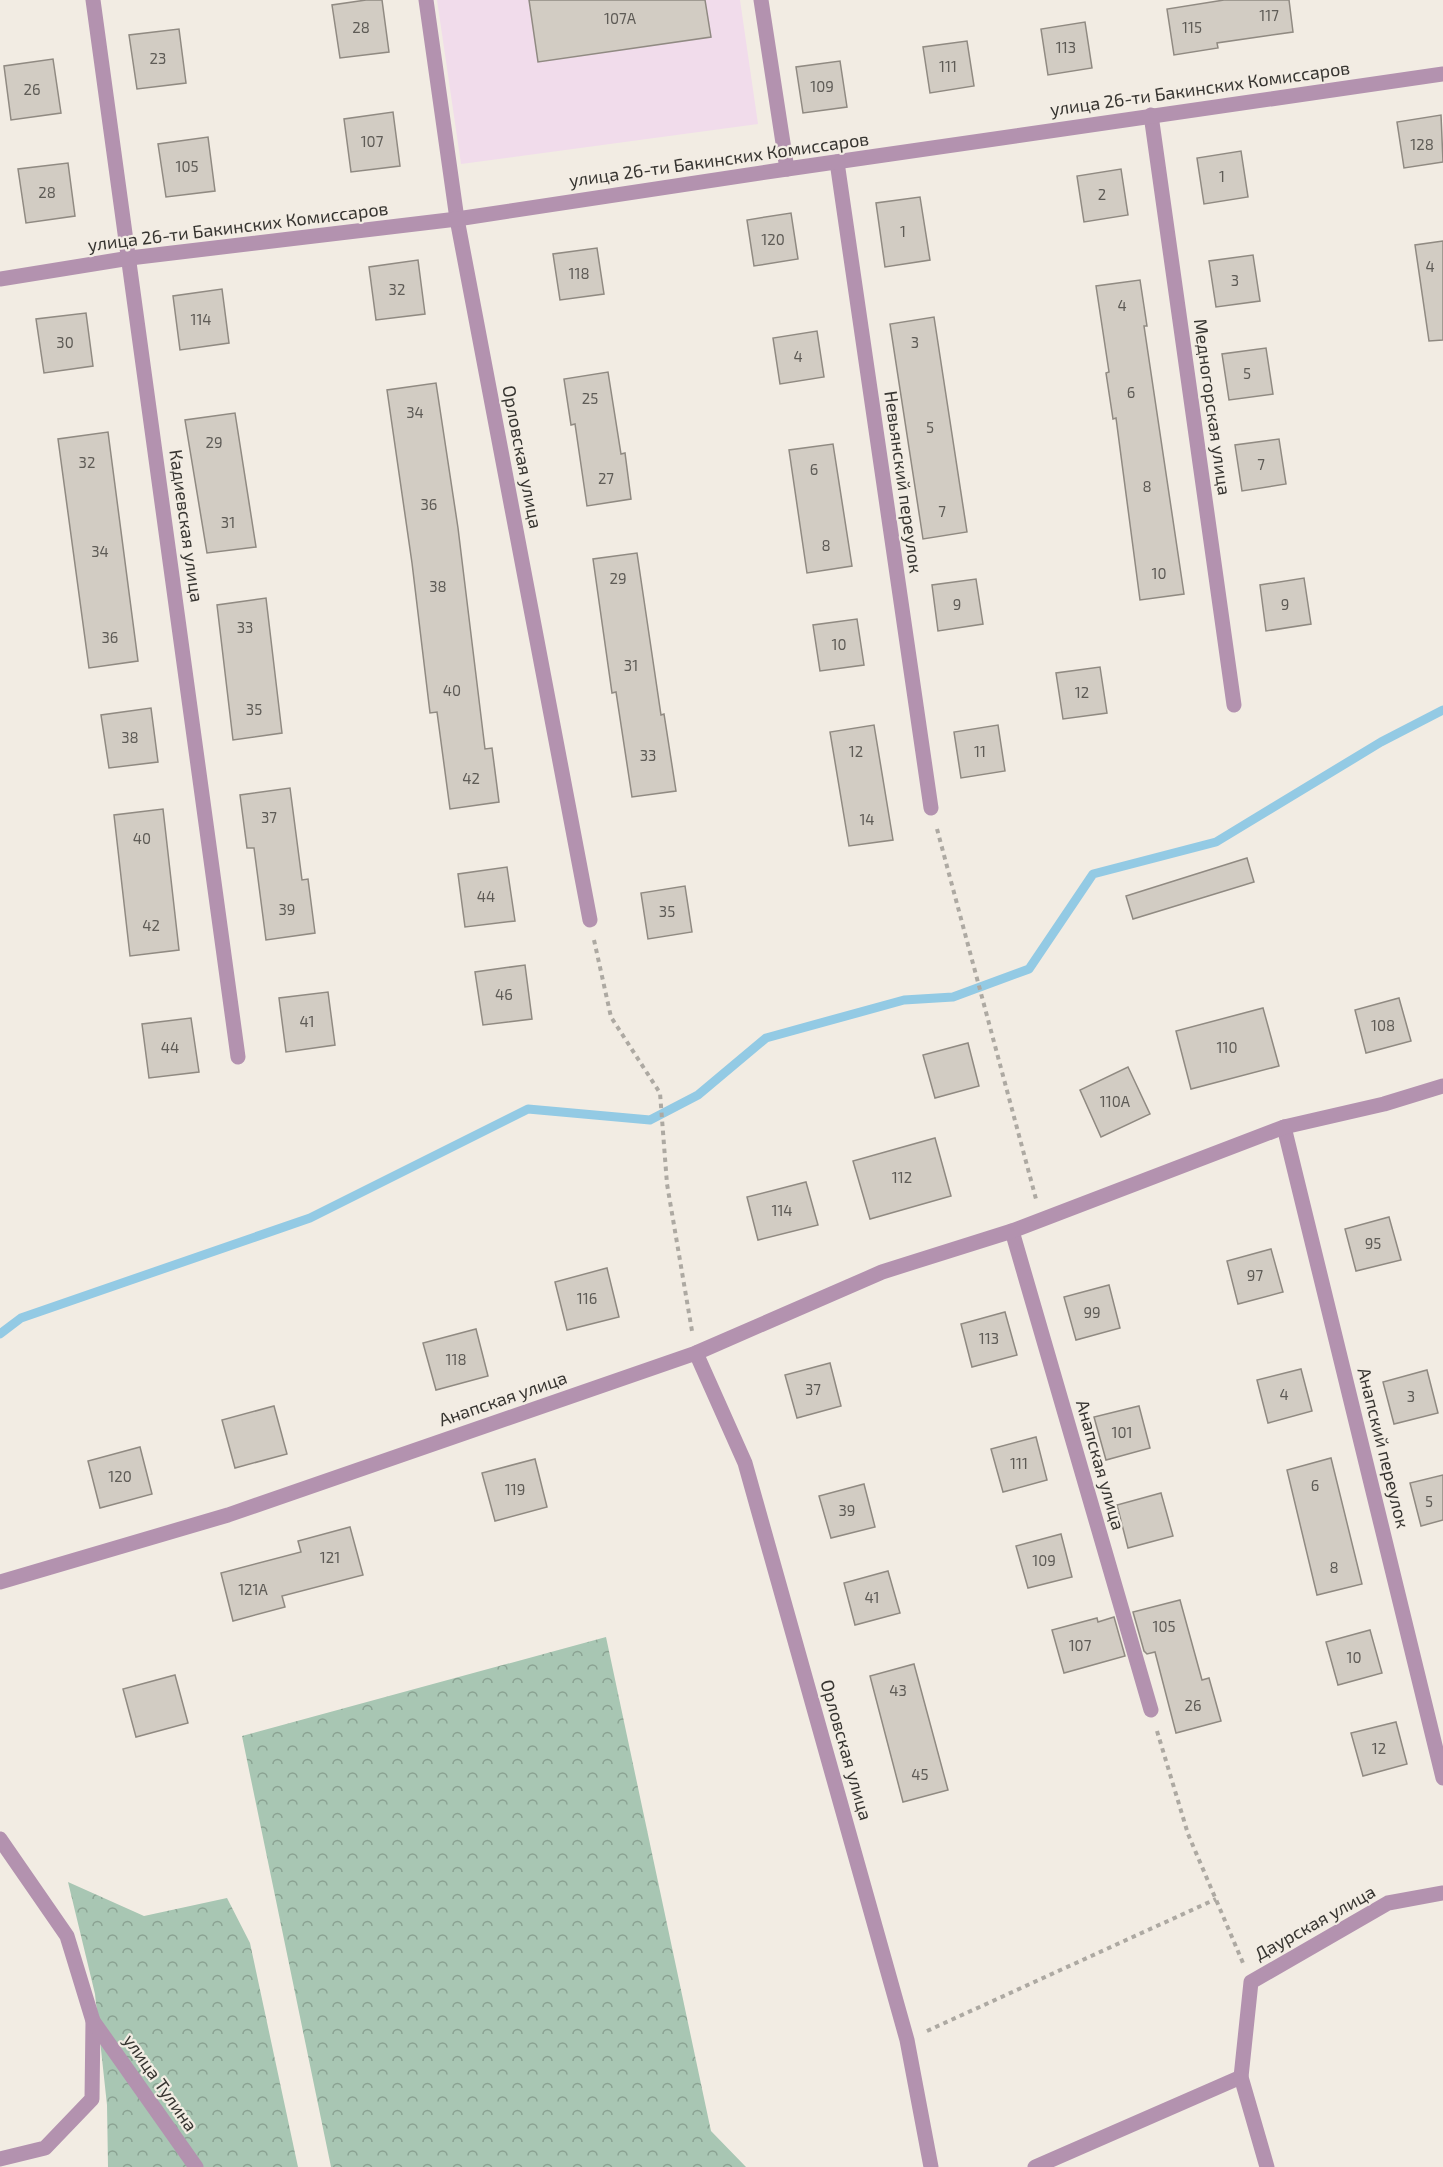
<svg xmlns="http://www.w3.org/2000/svg" width="1443" height="2167" font-family="'Exo 2',sans-serif">
<defs>
<pattern id="forest-crowns" width="20" height="18" patternUnits="userSpaceOnUse" patternTransform="scale(1.5)"><rect width="20" height="18" fill="#a8c6b3"/><path d="M2 6a3 3 0 1 1 6 0M12 15a3 3 0 1 1 6 0" fill="none" stroke="#8aa292"/></pattern>
</defs>
<rect width="100%" height="100%" fill="#f2ece3"/>
<path fill="#f1dceb" d="M 437,0 L 740,0 L 758,124 L 461,164 Z"/>
<g fill="url(#forest-crowns)">
<path d="M 606,1637 L 711,2131 L 746,2167 L 331,2167 L 242,1736 Z"/>
<path d="M 68,1882 L 144,1916 L 227,1898 L 250,1943 L 298,2167 L 108,2167 L 107,2105 L 95,1994 Z"/>
</g>
<g fill="none" stroke-linecap="round" stroke-linejoin="round">
<path stroke="#93cae4" stroke-width="9" d="M 0,1334 L 21,1318 L 310,1218 L 528,1109 L 650,1120 L 698,1095 L 766,1038 L 904,1000 L 953,997 L 1029,969 L 1093,874 L 1216,842 L 1381,742 L 1443,710"/>
</g>
<g fill="#d2ccc3" stroke="#908a82" stroke-width="1.5">
<path d="M 366,0 L 382,0 L 389,52 L 340,58 L 332,5 Z"/>
<path d="M 529,0 L 705,0 L 711,37 L 538,62 Z"/>
<path d="M 1224,0 L 1289,0 L 1293,32 L 1217,43 L 1218,48 L 1174,55 L 1167,9 Z"/>
<path d="M 1085,22 L 1092,68 L 1048,75 L 1041,29 Z"/>
<path d="M 179,29 L 186,83 L 137,89 L 129,35 Z"/>
<path d="M 967,41 L 974,86 L 930,93 L 923,47 Z"/>
<path d="M 53,59 L 61,113 L 11,120 L 4,66 Z"/>
<path d="M 840,61 L 847,107 L 803,113 L 796,67 Z"/>
<path d="M 393,112 L 400,166 L 351,172 L 344,119 Z"/>
<path d="M 1441,115 L 1443,162 L 1404,168 L 1397,122 Z"/>
<path d="M 208,137 L 215,191 L 166,197 L 158,144 Z"/>
<path d="M 1241,151 L 1248,197 L 1204,204 L 1197,158 Z"/>
<path d="M 68,163 L 75,216 L 26,223 L 18,169 Z"/>
<path d="M 1121,169 L 1128,215 L 1084,222 L 1077,176 Z"/>
<path d="M 920,197 L 930,260 L 885,267 L 876,203 Z"/>
<path d="M 791,213 L 798,259 L 754,266 L 747,220 Z"/>
<path d="M 1443,241 L 1443,340 L 1429,341 L 1415,245 Z"/>
<path d="M 597,248 L 604,294 L 560,300 L 553,254 Z"/>
<path d="M 1253,255 L 1260,301 L 1216,307 L 1209,261 Z"/>
<path d="M 418,260 L 425,314 L 376,320 L 369,267 Z"/>
<path d="M 1140,280 L 1147,326 L 1144,326 L 1184,594 L 1140,600 L 1116,418 L 1113,419 L 1106,373 L 1109,372 L 1096,286 Z"/>
<path d="M 222,289 L 229,343 L 180,350 L 173,296 Z"/>
<path d="M 86,313 L 93,366 L 44,373 L 36,319 Z"/>
<path d="M 934,317 L 967,532 L 923,539 L 890,324 Z"/>
<path d="M 817,331 L 824,377 L 780,384 L 773,338 Z"/>
<path d="M 1266,348 L 1273,394 L 1229,400 L 1222,354 Z"/>
<path d="M 608,372 L 621,454 L 625,453 L 631,499 L 587,506 L 575,424 L 571,425 L 564,379 Z"/>
<path d="M 436,383 L 458,528 L 485,749 L 492,748 L 499,802 L 450,809 L 437,712 L 430,713 L 412,563 L 387,390 Z"/>
<path d="M 235,413 L 256,547 L 207,553 L 185,420 Z"/>
<path d="M 108,432 L 138,661 L 89,668 L 58,439 Z"/>
<path d="M 1279,439 L 1286,484 L 1242,491 L 1235,445 Z"/>
<path d="M 833,444 L 852,566 L 807,573 L 789,450 Z"/>
<path d="M 637,553 L 661,715 L 664,714 L 676,791 L 632,797 L 616,692 L 612,693 L 593,559 Z"/>
<path d="M 1304,578 L 1311,624 L 1266,631 L 1260,585 Z"/>
<path d="M 976,579 L 983,624 L 938,631 L 932,585 Z"/>
<path d="M 266,598 L 282,733 L 233,740 L 217,605 Z"/>
<path d="M 857,619 L 864,665 L 820,671 L 813,625 Z"/>
<path d="M 1100,667 L 1107,713 L 1063,719 L 1056,673 Z"/>
<path d="M 151,708 L 158,762 L 109,768 L 101,715 Z"/>
<path d="M 874,725 L 893,840 L 849,846 L 830,732 Z"/>
<path d="M 998,725 L 1005,771 L 961,778 L 954,732 Z"/>
<path d="M 290,788 L 302,880 L 308,879 L 315,933 L 266,940 L 254,848 L 247,848 L 240,795 Z"/>
<path d="M 163,809 L 179,950 L 130,956 L 114,815 Z"/>
<path d="M 1247,858 L 1254,882 L 1133,919 L 1126,896 Z"/>
<path d="M 507,867 L 515,921 L 465,927 L 458,874 Z"/>
<path d="M 685,886 L 692,932 L 648,939 L 641,893 Z"/>
<path d="M 525,965 L 532,1019 L 483,1025 L 475,972 Z"/>
<path d="M 328,992 L 335,1045 L 286,1052 L 279,998 Z"/>
<path d="M 1399,998 L 1411,1041 L 1366,1053 L 1355,1010 Z"/>
<path d="M 1263,1008 L 1279,1066 L 1191,1089 L 1176,1031 Z"/>
<path d="M 191,1018 L 199,1072 L 149,1078 L 142,1024 Z"/>
<path d="M 968,1043 L 979,1086 L 935,1098 L 923,1055 Z"/>
<path d="M 1128,1067 L 1150,1114 L 1101,1137 L 1080,1090 Z"/>
<path d="M 935,1138 L 951,1196 L 870,1219 L 853,1161 Z"/>
<path d="M 806,1182 L 818,1225 L 758,1240 L 747,1197 Z"/>
<path d="M 1389,1217 L 1401,1260 L 1356,1271 L 1345,1229 Z"/>
<path d="M 1271,1249 L 1283,1292 L 1238,1304 L 1227,1261 Z"/>
<path d="M 607,1268 L 619,1317 L 567,1330 L 555,1282 Z"/>
<path d="M 1109,1285 L 1120,1328 L 1076,1340 L 1064,1297 Z"/>
<path d="M 1005,1312 L 1017,1355 L 972,1367 L 961,1324 Z"/>
<path d="M 476,1329 L 488,1376 L 436,1390 L 423,1343 Z"/>
<path d="M 830,1363 L 841,1406 L 797,1418 L 785,1375 Z"/>
<path d="M 1301,1369 L 1312,1411 L 1268,1423 L 1257,1380 Z"/>
<path d="M 1427,1370 L 1438,1413 L 1394,1424 L 1383,1382 Z"/>
<path d="M 274,1406 L 287,1454 L 235,1468 L 222,1420 Z"/>
<path d="M 1139,1406 L 1150,1448 L 1106,1460 L 1094,1417 Z"/>
<path d="M 1036,1437 L 1047,1480 L 1003,1492 L 991,1449 Z"/>
<path d="M 140,1447 L 152,1494 L 100,1508 L 88,1461 Z"/>
<path d="M 1331,1458 L 1362,1584 L 1317,1595 L 1287,1470 Z"/>
<path d="M 535,1459 L 547,1507 L 495,1521 L 482,1473 Z"/>
<path d="M 1443,1475 L 1443,1520 L 1421,1526 L 1410,1483 Z"/>
<path d="M 864,1484 L 875,1527 L 831,1538 L 819,1496 Z"/>
<path d="M 1161,1493 L 1173,1536 L 1128,1548 L 1117,1505 Z"/>
<path d="M 350,1527 L 363,1575 L 282,1596 L 285,1607 L 233,1621 L 221,1573 L 301,1552 L 298,1541 Z"/>
<path d="M 1061,1534 L 1072,1577 L 1028,1588 L 1016,1546 Z"/>
<path d="M 888,1571 L 900,1613 L 855,1625 L 844,1583 Z"/>
<path d="M 1180,1600 L 1202,1680 L 1209,1678 L 1221,1721 L 1176,1733 L 1155,1652 L 1147,1654 L 1144,1651 L 1133,1612 Z"/>
<path d="M 1114,1617 L 1125,1656 L 1064,1673 L 1052,1630 L 1097,1618 L 1098,1622 Z"/>
<path d="M 1370,1630 L 1382,1673 L 1338,1685 L 1326,1642 Z"/>
<path d="M 914,1664 L 948,1790 L 903,1802 L 870,1676 Z"/>
<path d="M 175,1675 L 188,1723 L 136,1737 L 123,1689 Z"/>
<path d="M 1396,1722 L 1407,1764 L 1363,1776 L 1351,1733 Z"/>
</g>
<g fill="none" stroke-linecap="round" stroke-linejoin="round">
<g stroke="#ada9a2" stroke-width="4" stroke-dasharray="4.5 4.5" stroke-linecap="butt">
<path d="M 937,829 L 1036,1199"/>
<path d="M 594,940 L 611,1017 L 660,1093 L 667,1184 L 692,1331"/>
<path d="M 1157,1731 L 1188,1834 L 1243,1963"/>
<path d="M 927,2031 L 1216,1899"/>
</g>
<g stroke="#b392af" stroke-width="15">
<path d="M 93,0 L 238,1057"/>
<path d="M 426,0 L 457,219 L 590,920"/>
<path d="M 761,0 L 787,169"/>
<path d="M 1151,115 L 1234,705"/>
<path d="M 837,162 L 931,808"/>
<path d="M 0,279 L 130,258 L 457,219 L 787,169 L 1443,74"/>
<path d="M 1284,1127 L 1443,1778"/>
<path d="M 1012,1231 L 1151,1710"/>
<path d="M 696,1353 L 745,1463 L 907,2040 L 931,2167"/>
<path d="M 0,1582 L 228,1515 L 696,1353 L 882,1272 L 1012,1231 L 1284,1127 L 1384,1104 L 1443,1086"/>
<path d="M 0,1839 L 67,1936 L 93,2021 L 92,2099 L 45,2148 L 0,2159"/>
<path d="M 93,2021 L 196,2167"/>
<path d="M 1035,2167 L 1241,2077"/>
<path d="M 1267,2167 L 1241,2077 L 1251,1982 L 1388,1903 L 1443,1893"/>
</g>
</g>
<g text-anchor="middle" stroke-width="4.5" stroke-linejoin="round" paint-order="stroke">
<g font-size="15" fill="#5e5b56">
<text x="1269" y="21">117</text>
<text x="620" y="24">107А</text>
<text x="361" y="33">28</text>
<text x="1192" y="33">115</text>
<text x="1066" y="53">113</text>
<text x="158" y="64">23</text>
<text x="948" y="72">111</text>
<text x="822" y="92">109</text>
<text x="32" y="95">26</text>
<text x="372" y="147">107</text>
<text x="1422" y="150">128</text>
<text x="187" y="172">105</text>
<text x="1222" y="182">1</text>
<text x="47" y="198">28</text>
<text x="1102" y="200">2</text>
<text x="903" y="237">1</text>
<text x="773" y="245">120</text>
<text x="1430" y="272">4</text>
<text x="579" y="279">118</text>
<text x="1235" y="286">3</text>
<text x="397" y="295">32</text>
<text x="1122" y="311">4</text>
<text x="201" y="325">114</text>
<text x="65" y="348">30</text>
<text x="915" y="348">3</text>
<text x="798" y="362">4</text>
<text x="1247" y="379">5</text>
<text x="1131" y="398">6</text>
<text x="590" y="404">25</text>
<text x="415" y="418">34</text>
<text x="930" y="433">5</text>
<text x="214" y="448">29</text>
<text x="87" y="468">32</text>
<text x="1261" y="470">7</text>
<text x="814" y="475">6</text>
<text x="606" y="484">27</text>
<text x="1147" y="492">8</text>
<text x="429" y="510">36</text>
<text x="942" y="517">7</text>
<text x="228" y="528">31</text>
<text x="826" y="551">8</text>
<text x="100" y="557">34</text>
<text x="1159" y="579">10</text>
<text x="618" y="584">29</text>
<text x="438" y="592">38</text>
<text x="957" y="610">9</text>
<text x="1285" y="610">9</text>
<text x="245" y="633">33</text>
<text x="110" y="643">36</text>
<text x="839" y="650">10</text>
<text x="631" y="671">31</text>
<text x="452" y="696">40</text>
<text x="1082" y="698">12</text>
<text x="254" y="715">35</text>
<text x="130" y="743">38</text>
<text x="856" y="757">12</text>
<text x="980" y="757">11</text>
<text x="648" y="761">33</text>
<text x="471" y="784">42</text>
<text x="269" y="823">37</text>
<text x="867" y="825">14</text>
<text x="142" y="844">40</text>
<text x="486" y="902">44</text>
<text x="287" y="915">39</text>
<text x="667" y="917">35</text>
<text x="151" y="931">42</text>
<text x="504" y="1000">46</text>
<text x="307" y="1027">41</text>
<text x="1383" y="1031">108</text>
<text x="170" y="1053">44</text>
<text x="1227" y="1053">110</text>
<text x="1115" y="1107">110А</text>
<text x="902" y="1183">112</text>
<text x="782" y="1216">114</text>
<text x="1373" y="1249">95</text>
<text x="1255" y="1281">97</text>
<text x="587" y="1304">116</text>
<text x="1092" y="1318">99</text>
<text x="989" y="1344">113</text>
<text x="456" y="1365">118</text>
<text x="813" y="1395">37</text>
<text x="1284" y="1400">4</text>
<text x="1411" y="1402">3</text>
<text x="1122" y="1438">101</text>
<text x="1019" y="1469">111</text>
<text x="120" y="1482">120</text>
<text x="1315" y="1491">6</text>
<text x="515" y="1495">119</text>
<text x="1429" y="1507">5</text>
<text x="847" y="1516">39</text>
<text x="330" y="1563">121</text>
<text x="1044" y="1566">109</text>
<text x="1334" y="1573">8</text>
<text x="253" y="1595">121А</text>
<text x="872" y="1603">41</text>
<text x="1164" y="1632">105</text>
<text x="1080" y="1651">107</text>
<text x="1354" y="1663">10</text>
<text x="898" y="1696">43</text>
<text x="1193" y="1711">26</text>
<text x="1379" y="1754">12</text>
<text x="920" y="1780">45</text>
</g>
<g font-size="18" fill="#373531" stroke="#f2ece3">
<text transform="translate(1200 89) rotate(-8)" y="6">улица 26-ти Бакинских Комиссаров</text>
<text transform="translate(719 160) rotate(-8)" y="6">улица 26-ти Бакинских Комиссаров</text>
<text transform="translate(238 227) rotate(-7)" y="6">улица 26-ти Бакинских Комиссаров</text>
<text transform="translate(1212 407) rotate(82)" y="6">Медногорская улица</text>
<text transform="translate(522 457) rotate(79)" y="6">Орловская улица</text>
<text transform="translate(903 482) rotate(82)" y="6">Невьянский переулок</text>
<text transform="translate(186 526) rotate(82)" y="6">Кадиевская улица</text>
<text transform="translate(503 1399) rotate(-19)" y="6">Анапская улица</text>
<text transform="translate(1383 1448) rotate(76)" y="6">Анапский переулок</text>
<text transform="translate(1100 1465) rotate(74)" y="6">Анапская улица</text>
<text transform="translate(846 1750) rotate(74)" y="6">Орловская улица</text>
<text transform="translate(1315 1923) rotate(-29)" y="6">Даурская улица</text>
<text transform="translate(160 2083) rotate(55)" y="6">улица Тулина</text>
</g>
</g>
</svg>
